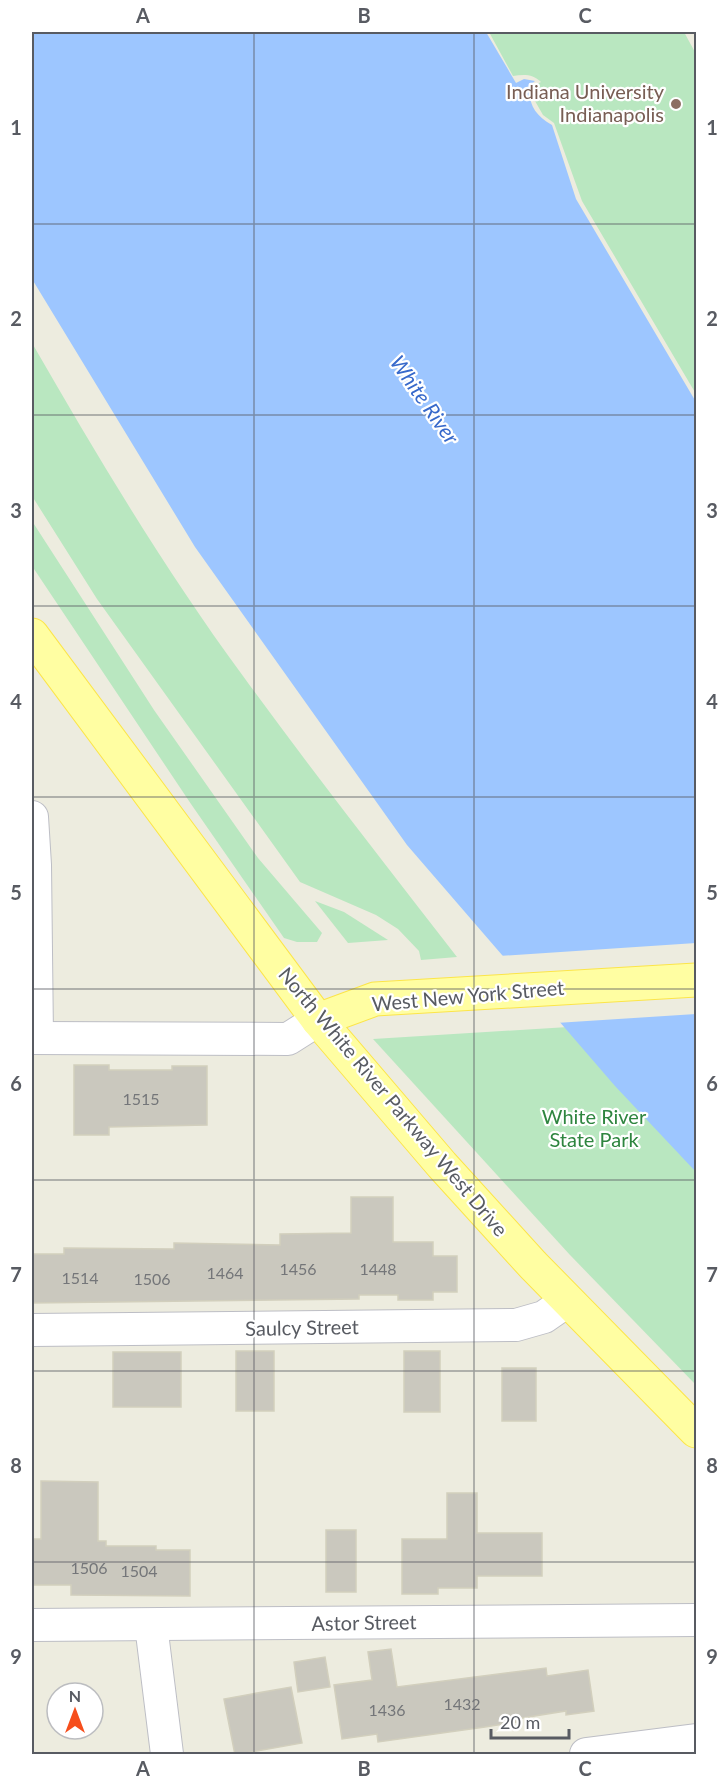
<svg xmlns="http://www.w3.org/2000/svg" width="728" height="1786" font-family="Lato,sans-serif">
<rect width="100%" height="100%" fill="#edecdf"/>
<g fill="#b9e7c0">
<path d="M 489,32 L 684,32 L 696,54 L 696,394 L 582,201 L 554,123 L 543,115 L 531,94 L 533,86 L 541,82 C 533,74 524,74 513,76 Z"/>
<path d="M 32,343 C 97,456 165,570 243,676 C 312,771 385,864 457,957 L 421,960 L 419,951 L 398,929 L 376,915 L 300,882 L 97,599 L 32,496 Z"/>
<path d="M 32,521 L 154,710 L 258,858 L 322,933 L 317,942 L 297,942 L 284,938 L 191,804 L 32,566 Z"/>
<path d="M 315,901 L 344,912 L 388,940 L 348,943 Z"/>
<path d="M 696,1019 L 696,1385 L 570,1255 L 373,1039 Z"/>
</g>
<path fill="#9dc6ff" d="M 32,32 L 486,32 L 516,83 L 524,79 L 535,81 L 530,85 C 528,105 535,115 552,125 L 576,199 L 696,402 L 696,1172 L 615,1086 L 407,845 L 195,547 L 32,279 Z"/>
<path fill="#edecdf" d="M 696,943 L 696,1014 L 556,1023 L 499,956 Z"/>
<g fill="#cac8be" stroke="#d2cfbd" stroke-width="1.5">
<path d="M 74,1065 L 109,1065 L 109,1070 L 172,1070 L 172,1066 L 207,1066 L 207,1125 L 109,1127 L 109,1135 L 74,1135 Z"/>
<path d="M 351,1197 L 393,1197 L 393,1242 L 433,1242 L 433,1256 L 457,1256 L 457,1292 L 433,1292 L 433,1300 L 398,1300 L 398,1295 L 359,1295 L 359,1299 L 32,1303 L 32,1254 L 64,1254 L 64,1248 L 174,1249 L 174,1243 L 280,1245 L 280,1234 L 351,1233 Z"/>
<rect x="236" y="1351" width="38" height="60"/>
<rect x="404" y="1351" width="36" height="61"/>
<rect x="113" y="1352" width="68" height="55"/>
<rect x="502" y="1368" width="34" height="53"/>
<path d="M 41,1481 L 98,1482 L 98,1541 L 106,1541 L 106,1546 L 156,1546 L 156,1550 L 190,1550 L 190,1596 L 71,1595 L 71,1585 L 32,1585 L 32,1539 L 41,1539 Z"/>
<path d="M 447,1493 L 477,1493 L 477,1533 L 542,1533 L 542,1576 L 477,1576 L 477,1588 L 438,1588 L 438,1594 L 402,1594 L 402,1539 L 447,1539 Z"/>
<rect x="326" y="1530" width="30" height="62"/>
<path d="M 391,1649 L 397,1687 L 546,1668 L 547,1676 L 588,1670 L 594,1711 L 566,1715 L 566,1711 L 516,1719 L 516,1722 L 485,1727 L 378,1742 L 377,1734 L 342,1739 L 334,1685 L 372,1680 L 368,1652 Z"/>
<path d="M 325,1657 L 330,1687 L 298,1692 L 294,1662 Z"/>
<path d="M 291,1687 L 302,1743 L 235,1755 L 224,1699 Z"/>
</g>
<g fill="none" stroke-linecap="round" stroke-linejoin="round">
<g stroke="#bdbec5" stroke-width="34">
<g id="minor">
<path d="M 32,817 L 35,865 L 37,1038"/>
<path d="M 32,1038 L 288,1039 L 318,1020"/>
<path d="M 32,1330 L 516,1325 L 544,1317 L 567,1301"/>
<path d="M 32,1625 L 696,1620"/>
<path d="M 151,1625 L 167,1754"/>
<path d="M 586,1754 L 696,1740"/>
</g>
</g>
<g stroke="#fce549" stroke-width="35">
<g id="major">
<path d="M 32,635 L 318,1020 L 442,1165 L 533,1265 L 696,1431"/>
<path d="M 318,1020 L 375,999 L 696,980"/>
</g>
</g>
<use href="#minor" stroke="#fff" stroke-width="32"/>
<use href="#major" stroke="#fffea2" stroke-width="33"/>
</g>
<path fill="none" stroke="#585b62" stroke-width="1.5" stroke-opacity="0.55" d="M 254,32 L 254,1754M 474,32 L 474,1754M 32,224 L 696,224M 32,415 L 696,415M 32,606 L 696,606M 32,797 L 696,797M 32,989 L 696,989M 32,1180 L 696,1180M 32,1371 L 696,1371M 32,1562 L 696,1562"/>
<circle fill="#8d6e63" stroke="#fff" stroke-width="2" cx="676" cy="104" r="6"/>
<g text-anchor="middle" stroke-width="4.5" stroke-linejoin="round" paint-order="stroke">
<g font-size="16" fill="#747679">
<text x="141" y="1105">1515</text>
<text x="298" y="1275">1456</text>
<text x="378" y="1275">1448</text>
<text x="225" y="1279">1464</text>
<text x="80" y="1284">1514</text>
<text x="152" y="1285">1506</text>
<text x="89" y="1574">1506</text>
<text x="139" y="1577">1504</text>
<text x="462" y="1710">1432</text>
<text x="387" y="1716">1436</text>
</g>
<g font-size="20" fill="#785e54" stroke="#fff" text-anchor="end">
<text x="664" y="99">Indiana University<tspan x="664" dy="23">Indianapolis</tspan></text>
</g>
<g font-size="20" fill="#585b62" stroke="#fff">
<text transform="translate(468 996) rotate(-5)" y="7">West New York Street</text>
<text transform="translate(393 1102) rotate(50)" y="7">North White River Parkway West Drive</text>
<text transform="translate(302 1328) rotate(-1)" y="7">Saulcy Street</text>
<text transform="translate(364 1623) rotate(-1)" y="7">Astor Street</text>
</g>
<g font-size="20" fill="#2e853f" stroke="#fff">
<text x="594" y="1124">White River<tspan x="594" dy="23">State Park</tspan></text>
</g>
<g font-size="21" font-style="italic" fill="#3769cb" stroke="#fff">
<text transform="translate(424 400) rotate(55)" y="7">White River</text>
</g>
</g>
<rect width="728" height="1786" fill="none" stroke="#ffffff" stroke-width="66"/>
<g transform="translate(75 1711)"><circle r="28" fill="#ffffff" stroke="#bcbdc0" stroke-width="1.5"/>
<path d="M0-4.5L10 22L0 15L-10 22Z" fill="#f64e1c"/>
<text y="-9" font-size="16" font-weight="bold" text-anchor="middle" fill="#585b62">N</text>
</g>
<path d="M491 1729v9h78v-9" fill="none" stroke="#585b62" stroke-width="3"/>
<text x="500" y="1729" font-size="18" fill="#585b62" stroke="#ffffff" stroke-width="4.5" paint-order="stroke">20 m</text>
<rect x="33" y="33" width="662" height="1720" fill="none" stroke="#585b62" stroke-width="2"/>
<g font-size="20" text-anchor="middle" font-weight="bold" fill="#585b62">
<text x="143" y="23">A</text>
<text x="364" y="23">B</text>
<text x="585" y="23">C</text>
<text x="16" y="135">1</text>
<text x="712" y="135">1</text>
<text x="16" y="326">2</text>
<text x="712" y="326">2</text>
<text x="16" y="518">3</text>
<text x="712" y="518">3</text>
<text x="16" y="709">4</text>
<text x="712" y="709">4</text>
<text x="16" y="900">5</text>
<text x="712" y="900">5</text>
<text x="16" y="1091">6</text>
<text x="712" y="1091">6</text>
<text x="16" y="1282">7</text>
<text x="712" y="1282">7</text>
<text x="16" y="1473">8</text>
<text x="712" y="1473">8</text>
<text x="16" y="1664">9</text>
<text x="712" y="1664">9</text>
<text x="143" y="1776">A</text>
<text x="364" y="1776">B</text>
<text x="585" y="1776">C</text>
</g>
</svg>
